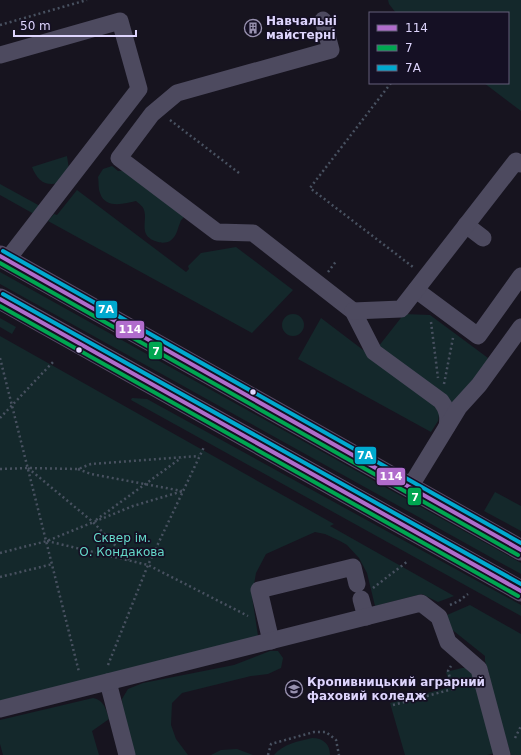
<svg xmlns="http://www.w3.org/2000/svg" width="521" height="755" font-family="'DejaVu Sans',sans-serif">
<rect width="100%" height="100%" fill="#17141f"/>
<g fill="#14282b">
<path d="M 388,0 L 521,0 L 521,111 L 484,83 L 508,83 L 508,13 L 396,13 L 389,4 Z"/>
<path d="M 67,156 L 69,169 L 59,183 C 45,187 37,180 32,167 Z"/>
<path d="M 112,166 L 118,171 L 129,170 L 188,214 C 185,216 181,219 180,223 C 177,230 177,236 170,241 C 167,243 161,243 158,242 C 137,236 148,222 144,210 C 143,206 139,204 136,201 C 124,204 105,209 100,193 C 98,188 99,182 98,177 L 103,169 Z"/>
<path d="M 0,184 L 40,206 L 34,214 L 0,195 Z"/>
<path d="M 77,190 L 186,272 L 189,269 L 188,266 L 201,253 L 236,247 L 293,290 L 252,333 L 48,221 L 54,214 L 57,215 Z"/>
<path d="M 0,272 L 521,563 L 521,574 L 0,284 Z"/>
<path d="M 404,314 L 430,315 L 488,358 L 474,386 L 439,415 L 438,421 L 431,432 L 298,359 L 321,318 L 371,356 Z"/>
<circle cx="293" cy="325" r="11"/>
<path d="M 0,318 L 16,327 L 12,334 L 0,327 Z"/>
<path d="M 0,336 L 334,524 L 330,526 L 454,596 L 438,602 L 422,594 L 375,606 L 367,573 L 359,558 L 347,545 L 340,541 L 325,534 L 315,532 L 266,554 L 256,573 L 252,596 L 258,636 L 0,701 Z"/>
<path d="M 132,398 L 147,399 L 521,605 L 521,616 L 131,400 Z"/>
<path d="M 495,492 L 521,506 L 521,531 L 484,511 Z"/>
<path d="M 470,605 L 521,634 L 521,755 L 511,755 L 492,694 L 489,674 L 485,661 L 485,656 L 450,628 L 447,615 Z"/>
<path d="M 270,651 L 278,651 L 283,658 L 281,668 L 268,674 L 251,676 L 182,693 L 172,703 L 171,725 L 176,739 L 188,755 L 128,755 L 123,728 L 122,699 L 128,689 L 143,683 L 234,665 Z"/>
<path d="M 462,668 L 468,668 L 472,670 L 496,753 L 487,755 L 405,755 L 390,703 L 450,687 L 446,672 Z"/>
<path d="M 93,698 C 104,700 106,709 109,719 L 92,731 L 99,755 L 3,755 L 0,744 L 0,720 Z"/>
<path d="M 312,738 C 323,738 330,744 330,755 L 274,755 C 283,744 299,741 312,738 Z"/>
<path d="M 237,749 L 253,755 L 211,755 L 221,750 Z"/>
</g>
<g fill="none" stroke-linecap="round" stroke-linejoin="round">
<g stroke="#485160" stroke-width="2.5" stroke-dasharray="2 3" stroke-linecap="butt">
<path d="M 0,25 L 87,0"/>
<path d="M 391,83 L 310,188 L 413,267"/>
<path d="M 170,120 L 239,173"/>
<path d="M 328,272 L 337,260"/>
<path d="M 431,322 L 438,378"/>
<path d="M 0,358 L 79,672"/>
<path d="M 444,384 L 453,338"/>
<path d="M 0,418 L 53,362"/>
<path d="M 28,468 L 93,522 L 129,560"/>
<path d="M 0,469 L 28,468 L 78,469 L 91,464 L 199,456"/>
<path d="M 78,469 L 91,474 L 182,491"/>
<path d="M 96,520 L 181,458"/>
<path d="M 47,541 L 148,565 L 248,616"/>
<path d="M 0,553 L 47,541 L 133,506 L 183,491"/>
<path d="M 0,577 L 53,564"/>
<path d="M 373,588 L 408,561"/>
<path d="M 450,605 L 459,601 L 468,594"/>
<path d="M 108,665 L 148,565 L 204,447"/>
<path d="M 393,705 L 453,689 L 448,671 L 451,666"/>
<path d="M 515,738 L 521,726"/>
<path d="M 268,755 L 271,744 L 314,732 L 326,732 L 336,740 L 339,755"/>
</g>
<g stroke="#4d4a5f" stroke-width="17">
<path d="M 323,20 L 331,50 L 177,93 L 152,114 L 119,158 L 217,232 L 253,233 L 353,311 L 374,352 L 441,401 C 447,409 449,416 447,426"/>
<path d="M 0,55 L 120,21 L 139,89 L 7,260"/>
<path d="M 466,225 L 483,238"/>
<path d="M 416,290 L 478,336 L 521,276"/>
<path d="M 353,311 L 401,309 L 516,161 L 521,164"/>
<path d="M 410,487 L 459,407 L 479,385 L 521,327"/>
<path d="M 361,599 L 366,617"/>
<path d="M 271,641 L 259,590 L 353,567 L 357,584"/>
<path d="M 108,682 L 127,755"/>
<path d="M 0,709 L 421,603 L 439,617 L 448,642 L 479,669 L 502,755"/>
</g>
<g stroke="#574b65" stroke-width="21">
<path d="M 0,256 L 521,550"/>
<path d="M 0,299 L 521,591"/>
</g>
<g stroke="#151024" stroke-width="7">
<g id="bus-1">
<path d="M 0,256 L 521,550"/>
<path d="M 0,299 L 521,591"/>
</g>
</g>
<g stroke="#151024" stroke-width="7">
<g id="bus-2">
<path d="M 0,263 L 518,555"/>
<path d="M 0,306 L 518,596"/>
</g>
</g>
<g stroke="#151024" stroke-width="7">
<g id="bus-3">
<path d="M 3,251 L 521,543"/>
<path d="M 3,294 L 521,584"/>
</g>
</g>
<use href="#bus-1" stroke="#b06ccc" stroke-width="4"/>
<use href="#bus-2" stroke="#00a651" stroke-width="4"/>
<use href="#bus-3" stroke="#00a9ce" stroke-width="4"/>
</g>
<defs>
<g id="building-ring" transform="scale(0.9)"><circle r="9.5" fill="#151024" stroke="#9891af" stroke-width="1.5"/><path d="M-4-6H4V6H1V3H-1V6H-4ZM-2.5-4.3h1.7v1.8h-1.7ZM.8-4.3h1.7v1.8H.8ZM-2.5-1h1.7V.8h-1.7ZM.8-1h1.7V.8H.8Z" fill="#9891af"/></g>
<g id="university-ring" transform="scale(0.9)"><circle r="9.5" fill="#151024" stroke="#9891af" stroke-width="1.5"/><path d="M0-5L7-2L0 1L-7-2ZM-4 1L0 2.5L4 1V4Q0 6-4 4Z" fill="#9891af"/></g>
</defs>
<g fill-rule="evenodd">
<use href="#building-ring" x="253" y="28"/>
<use href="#university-ring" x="294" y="689"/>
</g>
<g fill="#ded5fd" stroke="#151024" stroke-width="1.5">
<circle cx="79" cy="350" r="3.5"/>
<circle cx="253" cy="392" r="3.5"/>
</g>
<g text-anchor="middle" stroke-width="3.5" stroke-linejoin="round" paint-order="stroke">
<g font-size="12" font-weight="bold" fill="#ded5fd" stroke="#151024" text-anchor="start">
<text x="266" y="25">Навчальні<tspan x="266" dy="14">майстерні</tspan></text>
<text x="307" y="686">Кропивницький аграрний<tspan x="307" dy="14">фаховий коледж</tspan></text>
</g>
<g font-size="12" fill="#64d9c9" stroke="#151024">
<text x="122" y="542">Сквер ім.<tspan x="122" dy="14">О. Кондакова</tspan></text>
</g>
</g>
<g stroke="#151024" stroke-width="1.5">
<rect x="95" y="300" width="23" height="19" rx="4" fill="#00a9ce"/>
<rect x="115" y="320" width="30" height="19" rx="4" fill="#b06ccc"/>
<rect x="148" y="341" width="15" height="19" rx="4" fill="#00a651"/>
<rect x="354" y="446" width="23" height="19" rx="4" fill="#00a9ce"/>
<rect x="376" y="467" width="30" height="19" rx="4" fill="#b06ccc"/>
<rect x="407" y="487" width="15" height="19" rx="4" fill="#00a651"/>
</g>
<g font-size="11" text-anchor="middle" font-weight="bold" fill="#fff">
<text x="106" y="313">7А</text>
<text x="130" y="333">114</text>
<text x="156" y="355">7</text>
<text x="365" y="459">7А</text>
<text x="391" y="480">114</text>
<text x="415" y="501">7</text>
</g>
<rect x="369" y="12" width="140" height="72" fill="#151024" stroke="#655f7b"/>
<rect x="377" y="25" width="20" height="6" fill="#b06ccc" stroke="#655f7b"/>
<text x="405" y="32" font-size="12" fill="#ded5fd">114</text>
<rect x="377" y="45" width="20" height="6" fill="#00a651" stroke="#655f7b"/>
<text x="405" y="52" font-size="12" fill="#ded5fd">7</text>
<rect x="377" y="65" width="20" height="6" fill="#00a9ce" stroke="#655f7b"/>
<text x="405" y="72" font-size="12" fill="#ded5fd">7А</text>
<path d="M14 30v6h122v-6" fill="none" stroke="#ded5fd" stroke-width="2"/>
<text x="20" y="30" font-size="12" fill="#ded5fd" stroke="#151024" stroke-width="3" paint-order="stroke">50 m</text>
</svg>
